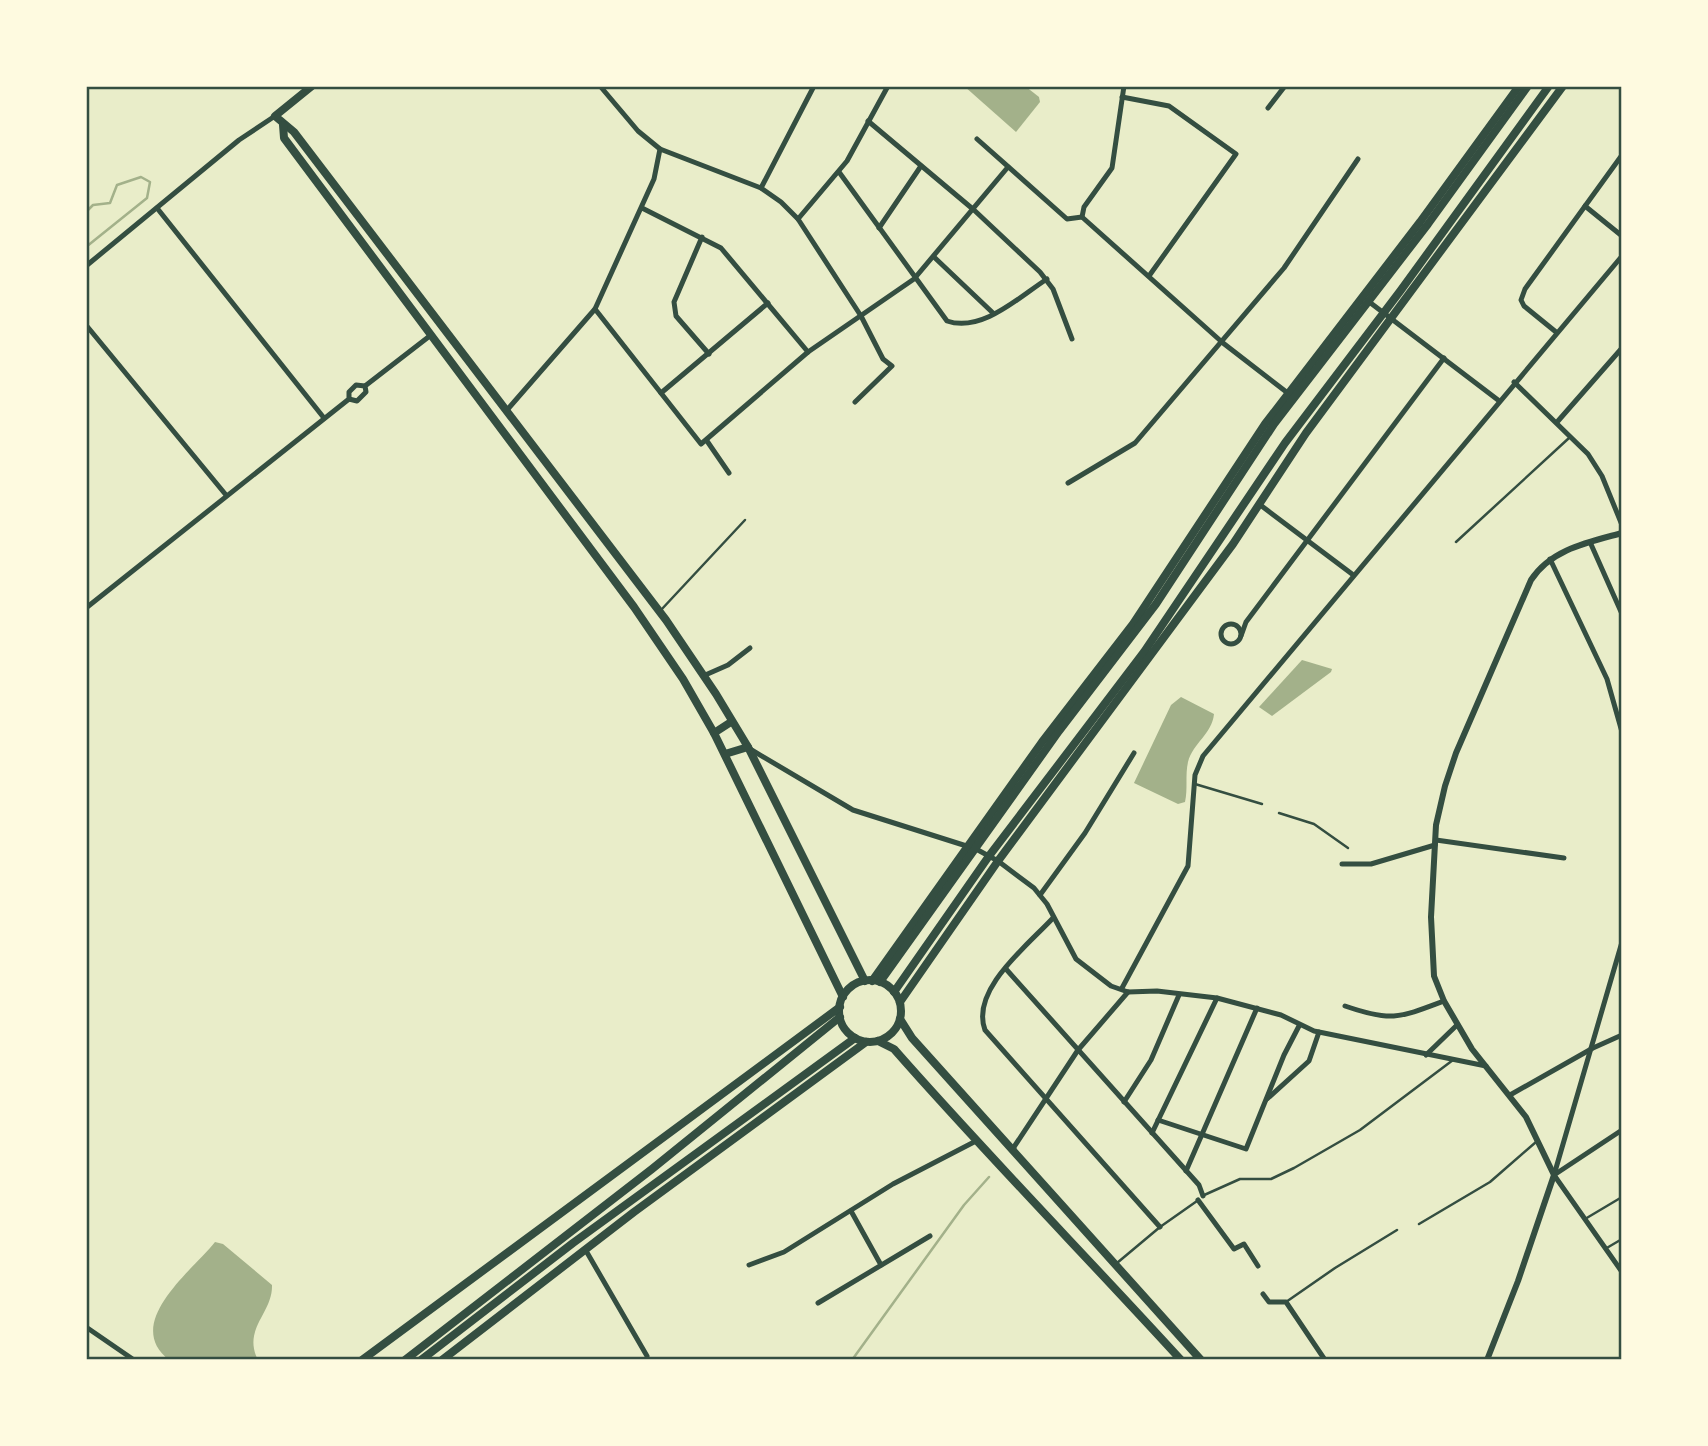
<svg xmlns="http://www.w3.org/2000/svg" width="1708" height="1446" font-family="Lora,serif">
<rect width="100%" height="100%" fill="#e9edc9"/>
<g fill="#a3b18a">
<path d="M 964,86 L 1025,86 L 1039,97 L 1040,102 L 1016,132 Z"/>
<path d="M 1302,660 L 1332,669 L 1331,672 L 1272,716 L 1259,707 Z"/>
<path d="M 1181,697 L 1214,714 C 1212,734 1193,743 1188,762 C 1185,775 1188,789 1185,802 L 1178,804 L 1134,783 L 1171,705 Z"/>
<path d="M 215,1242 L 223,1244 L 272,1285 C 273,1313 242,1329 258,1360 L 169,1360 C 122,1323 192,1271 215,1242 Z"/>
</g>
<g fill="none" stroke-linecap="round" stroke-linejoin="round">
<g stroke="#a3b18a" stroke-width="2.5">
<path d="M 86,212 L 93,205 L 110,203 L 117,185 L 141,177 L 150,182 L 147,198 L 86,247"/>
<path d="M 852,1360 L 964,1205 L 989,1177"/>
</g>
<g stroke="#344e41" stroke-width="2.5">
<path d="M 1456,542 L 1569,438"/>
<path d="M 661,610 L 745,520"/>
<path d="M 1195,784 L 1262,804"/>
<path d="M 1279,813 L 1314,824 L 1348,848"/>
<path d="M 1202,1196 L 1240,1179 L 1271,1179 L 1294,1168 L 1360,1130 L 1453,1060"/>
<path d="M 1585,1219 L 1622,1197"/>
<path d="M 1419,1224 L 1490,1182 L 1536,1142"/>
<path d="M 1605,1249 L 1622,1239"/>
<path d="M 1117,1263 L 1160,1227 L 1197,1201"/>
<path d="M 1286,1302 L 1335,1268 L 1397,1230"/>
</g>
<g stroke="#344e41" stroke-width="5">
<path d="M 600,86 L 638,131 L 660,149 L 761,188 L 781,202 L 798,219 L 861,316 L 883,359 L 892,366 L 855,402"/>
<path d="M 1122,97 L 1169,106 L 1236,154 L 1149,276"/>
<path d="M 1268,108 L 1285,86"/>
<path d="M 868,121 L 974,210 L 1040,272 L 1053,289 L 1072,339"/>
<path d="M 977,139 L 1067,219 L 1082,217 L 1223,343 L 1289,394"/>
<path d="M 839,172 L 947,321 C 982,333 1019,297 1047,279"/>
<path d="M 761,188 L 814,86"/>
<path d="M 1585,206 L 1622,236"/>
<path d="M 157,208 L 324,418"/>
<path d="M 642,208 L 721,248 L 808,352"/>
<path d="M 1082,217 L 1084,207 L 1112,168 L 1124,86"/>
<path d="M 798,219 L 847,161 L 888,86"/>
<path d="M 879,228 L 921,166"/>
<path d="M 702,237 L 674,302 L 676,316 L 709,354"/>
<path d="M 934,257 L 993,313"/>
<path d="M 86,266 L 239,140 L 275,116"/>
<path d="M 1368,301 L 1498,400"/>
<path d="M 595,309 L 701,444 L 808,352 L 914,279 L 1008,167"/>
<path d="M 86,325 L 226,495"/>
<path d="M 1556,332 L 1524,306 L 1521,300 L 1525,289 L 1622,155"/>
<path d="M 1514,382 L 1588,454 L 1602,476 L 1622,525"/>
<path d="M 661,393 L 768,303"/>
<path d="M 349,399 L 357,401 L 366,392 L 365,386 L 431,335"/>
<path d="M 507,410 L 595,309 L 654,179 L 660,149"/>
<path d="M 1558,421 L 1622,348"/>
<path d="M 707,441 L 729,473"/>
<path d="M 1068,483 L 1135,443 L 1284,268 L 1358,159"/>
<path d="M 1259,504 L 1352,574"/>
<path d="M 1590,542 L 1622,614"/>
<path d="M 1550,559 L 1607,679 L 1622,732"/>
<path d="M 86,608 L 349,399 L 349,392 L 356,385 L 365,386"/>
<circle cx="1231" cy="634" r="10"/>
<path d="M 1241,636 L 1246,622 L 1444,358"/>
<path d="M 703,676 L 728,665 L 750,648"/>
<path d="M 750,749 L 853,810 L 976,849 L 998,861 L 1034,888 L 1047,904 L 1076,959 L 1111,986 L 1128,992 L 1157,991 L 1217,998 L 1281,1015 L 1314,1031 L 1486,1066"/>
<path d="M 1436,840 L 1564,858"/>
<path d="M 1342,864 L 1371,864 L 1435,845"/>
<path d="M 1040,895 L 1085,833 L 1134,753"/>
<path d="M 1053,918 C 1028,945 970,990 985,1030 L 1160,1227"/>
<path d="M 1006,969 L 1199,1185 L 1203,1196"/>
<path d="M 1122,988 L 1188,866 L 1195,775 L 1203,756 L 1622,256"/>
<path d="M 1345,1006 C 1391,1022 1399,1018 1444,1001"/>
<path d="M 1426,1055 L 1457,1025"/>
<path d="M 1510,1095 L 1593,1048 L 1622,1035"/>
<path d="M 1267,1099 L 1309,1061 L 1319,1032"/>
<path d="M 1124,1102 L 1151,1060 L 1179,995"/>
<path d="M 1158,1120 L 1246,1149 L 1284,1055 L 1299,1026"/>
<path d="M 1152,1133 L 1217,998"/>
<path d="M 1012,1150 L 1078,1050 L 1128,992"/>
<path d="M 1186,1171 L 1257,1008"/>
<path d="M 1554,1175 L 1622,942"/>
<path d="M 1554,1175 L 1622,1272"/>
<path d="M 1554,1175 L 1622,1130"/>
<path d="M 1198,1200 L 1234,1249 L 1244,1244 L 1258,1266"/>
<path d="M 851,1211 L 881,1265"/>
<path d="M 585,1249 L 647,1356"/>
<path d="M 749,1265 L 784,1252 L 893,1184 L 976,1141"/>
<path d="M 1263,1294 L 1269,1302 L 1286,1302 L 1325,1360"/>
<path d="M 818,1303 L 930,1236"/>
<path d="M 86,1327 L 134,1360"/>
</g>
<path stroke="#344e41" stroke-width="6" d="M 1487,1360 L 1518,1281 L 1554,1175 L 1526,1117 L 1472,1049 L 1444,1001 L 1434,976 L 1431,917 L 1436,825 L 1445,786 L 1456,753 L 1531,580 C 1551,549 1589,542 1622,533"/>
<g stroke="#344e41" stroke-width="8">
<path d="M 312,86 L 275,116 L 294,132 L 666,620 L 716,694 L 748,747 L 865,981"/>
<path d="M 283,125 L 284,138 L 634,607 L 683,679 L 714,733 L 843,997"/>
<path d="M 714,733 L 731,722"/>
<path d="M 725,754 L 748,747"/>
<circle cx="870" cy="1011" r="31"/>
<path d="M 872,981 L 1042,742 L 1133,624 L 1265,424 L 1420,222 L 1519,86"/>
<path d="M 880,982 L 1059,731 L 1156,604 L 1274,424 L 1428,224 L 1528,86"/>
<path d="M 894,992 L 989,856 L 1144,652 L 1285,443 L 1401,290 L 1549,86"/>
<path d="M 900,1002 L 998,861 L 1233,544 L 1306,433 L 1563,86"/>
<path d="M 900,1019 L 912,1038 L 1201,1360"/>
<path d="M 878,1041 L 894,1049 C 987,1155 1086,1256 1181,1360"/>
<path d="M 362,1360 L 840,1007"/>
<path d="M 405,1360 L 652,1169 L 840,1017"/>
<path d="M 421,1360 L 573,1243 L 855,1038"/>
<path d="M 442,1360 L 634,1212 L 866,1042"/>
</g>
</g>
<rect width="1708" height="1446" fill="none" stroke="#fefae0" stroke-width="175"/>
<rect x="88" y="88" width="1532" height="1270" fill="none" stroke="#344e41" stroke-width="2.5"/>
</svg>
